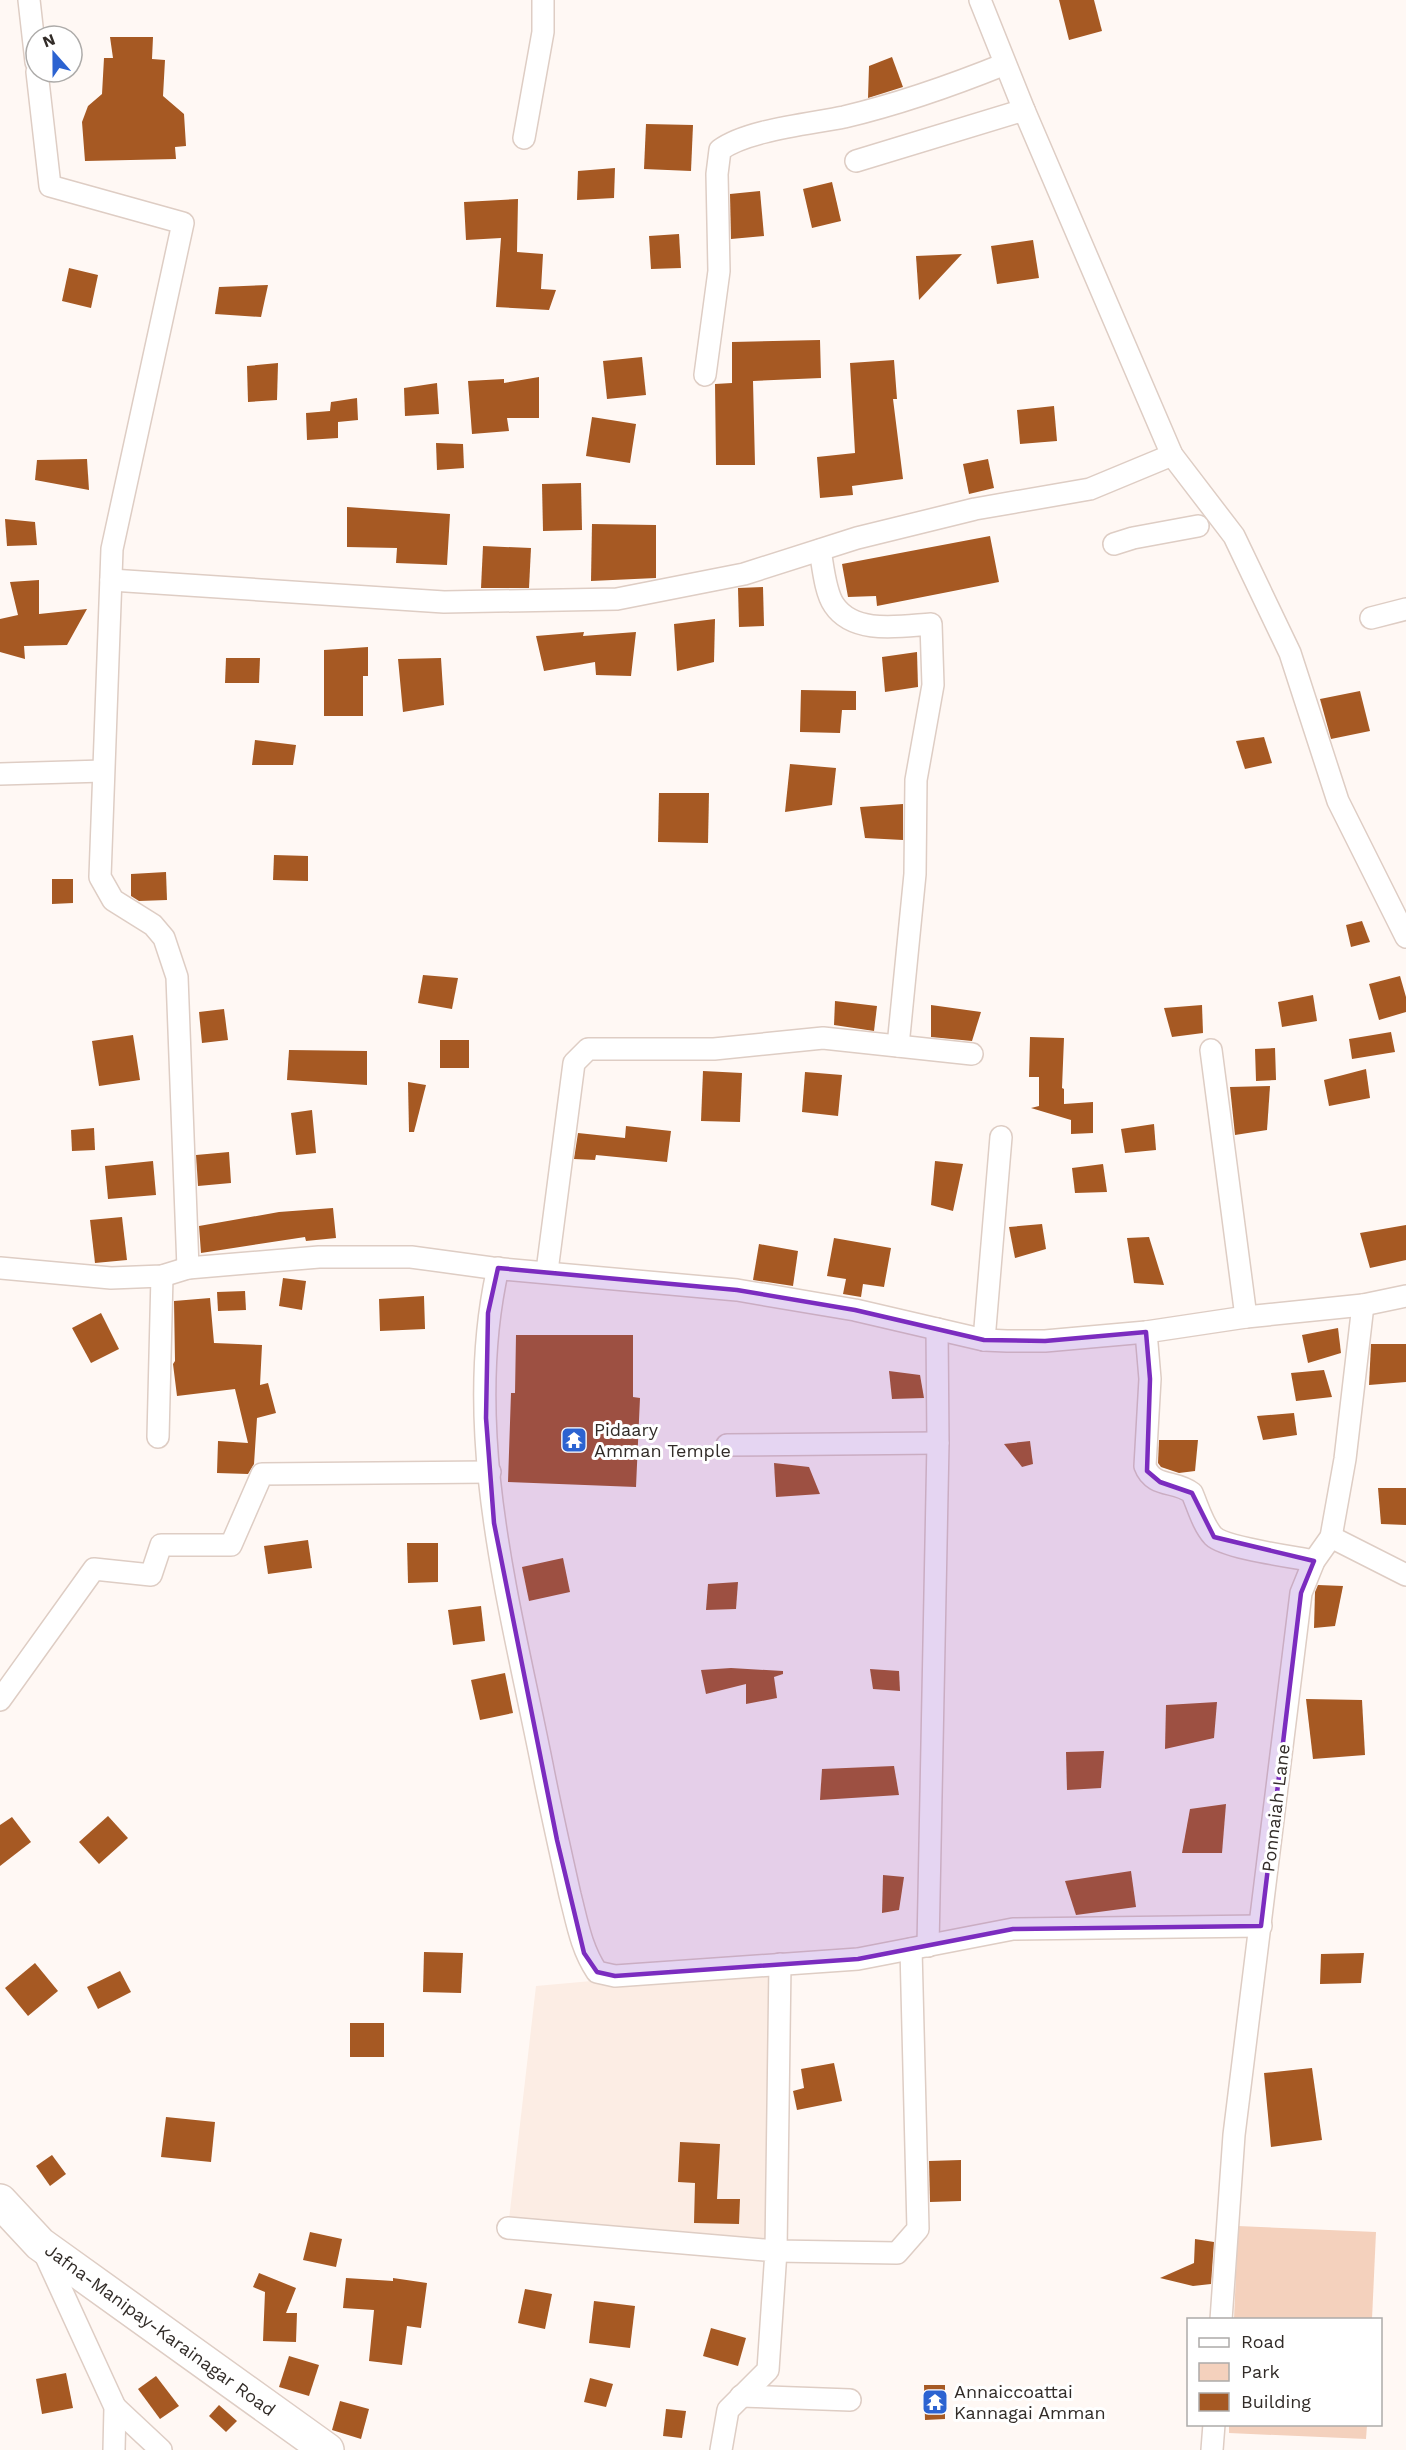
<svg xmlns="http://www.w3.org/2000/svg" width="1406" height="2450" font-family="'Work Sans',sans-serif">
<rect width="100%" height="100%" fill="#fff8f4"/>
<path fill="#fcede4" d="M 780,1964 L 776,2251 L 508,2228 L 536,1986 Z"/>
<g fill="#f4d1bd">
<path d="M 1238,2226 L 1376,2232 L 1372,2319 L 1234,2319 Z"/>
<path d="M 1229,2425 L 1367,2425 L 1366,2439 L 1229,2433 Z"/>
</g>
<g fill="#a65923">
<path d="M 1059,0 L 1094,0 L 1102,31 L 1069,40 Z"/>
<path d="M 110,37 L 153,37 L 152,59 L 165,60 L 163,96 L 184,114 L 186,146 L 175,147 L 176,159 L 85,161 L 82,122 L 88,106 L 102,94 L 104,58 L 113,58 Z"/>
<path d="M 892,57 L 903,87 L 868,98 L 869,66 Z"/>
<path d="M 646,124 L 693,125 L 691,171 L 644,169 Z"/>
<path d="M 615,168 L 614,198 L 577,200 L 578,171 Z"/>
<path d="M 832,182 L 841,221 L 812,228 L 803,189 Z"/>
<path d="M 760,191 L 764,236 L 731,239 L 730,194 Z"/>
<path d="M 518,199 L 517,252 L 543,254 L 541,289 L 556,290 L 549,310 L 496,307 L 501,238 L 466,240 L 464,202 Z"/>
<path d="M 679,234 L 681,268 L 651,269 L 649,236 Z"/>
<path d="M 1033,240 L 1039,278 L 997,284 L 991,246 Z"/>
<path d="M 962,254 L 919,300 L 916,256 Z"/>
<path d="M 69,268 L 98,275 L 91,308 L 62,301 Z"/>
<path d="M 268,285 L 261,317 L 215,314 L 219,287 Z"/>
<path d="M 820,340 L 821,378 L 753,381 L 755,465 L 716,465 L 715,384 L 732,383 L 732,342 Z"/>
<path d="M 642,357 L 646,395 L 607,399 L 603,361 Z"/>
<path d="M 894,360 L 897,399 L 893,399 L 903,479 L 852,486 L 853,495 L 820,498 L 817,457 L 855,453 L 850,363 Z"/>
<path d="M 278,363 L 277,400 L 248,402 L 247,366 Z"/>
<path d="M 539,377 L 539,418 L 507,418 L 509,431 L 472,434 L 468,381 L 504,379 L 504,383 Z"/>
<path d="M 437,383 L 439,414 L 405,416 L 404,388 Z"/>
<path d="M 357,398 L 358,420 L 338,422 L 338,438 L 307,440 L 306,413 L 330,411 L 331,402 Z"/>
<path d="M 1054,406 L 1057,441 L 1020,444 L 1017,410 Z"/>
<path d="M 592,417 L 636,424 L 630,463 L 586,456 Z"/>
<path d="M 436,443 L 463,444 L 464,468 L 437,470 Z"/>
<path d="M 87,459 L 89,490 L 35,480 L 37,460 Z"/>
<path d="M 988,459 L 994,488 L 969,494 L 963,464 Z"/>
<path d="M 581,483 L 582,530 L 543,531 L 542,484 Z"/>
<path d="M 347,507 L 450,514 L 447,565 L 396,563 L 397,548 L 347,547 Z"/>
<path d="M 5,519 L 35,522 L 37,545 L 7,546 Z"/>
<path d="M 592,524 L 656,525 L 656,578 L 591,581 Z"/>
<path d="M 990,536 L 999,582 L 877,606 L 876,596 L 848,597 L 842,564 Z"/>
<path d="M 483,546 L 531,548 L 529,588 L 481,588 Z"/>
<path d="M 39,580 L 39,614 L 87,609 L 67,645 L 24,646 L 25,659 L 0,652 L 0,619 L 18,615 L 10,582 Z"/>
<path d="M 763,587 L 764,626 L 739,627 L 738,588 Z"/>
<path d="M 715,619 L 714,662 L 677,671 L 674,624 Z"/>
<path d="M 584,632 L 583,636 L 636,632 L 631,676 L 596,675 L 595,662 L 544,671 L 536,636 Z"/>
<path d="M 368,647 L 368,676 L 363,676 L 363,716 L 324,716 L 324,650 Z"/>
<path d="M 917,652 L 918,687 L 885,692 L 882,657 Z"/>
<path d="M 226,658 L 260,658 L 259,683 L 225,683 Z"/>
<path d="M 441,658 L 444,705 L 403,712 L 398,659 Z"/>
<path d="M 801,690 L 856,691 L 856,710 L 842,710 L 840,733 L 800,732 Z"/>
<path d="M 1360,691 L 1370,731 L 1331,739 L 1320,699 Z"/>
<path d="M 1264,737 L 1272,763 L 1245,769 L 1236,741 Z"/>
<path d="M 255,740 L 296,745 L 293,765 L 252,765 Z"/>
<path d="M 790,764 L 836,768 L 832,805 L 785,812 Z"/>
<path d="M 659,793 L 709,793 L 708,843 L 658,842 Z"/>
<path d="M 903,804 L 903,840 L 865,838 L 860,807 Z"/>
<path d="M 274,855 L 308,856 L 308,881 L 273,880 Z"/>
<path d="M 166,872 L 167,900 L 139,901 L 131,896 L 131,874 Z"/>
<path d="M 52,879 L 73,879 L 73,903 L 52,904 Z"/>
<path d="M 1362,921 L 1370,942 L 1351,947 L 1346,925 Z"/>
<path d="M 423,975 L 458,978 L 452,1009 L 418,1003 Z"/>
<path d="M 1400,976 L 1406,997 L 1406,1012 L 1379,1020 L 1369,984 Z"/>
<path d="M 1313,995 L 1317,1021 L 1282,1027 L 1278,1002 Z"/>
<path d="M 835,1001 L 877,1006 L 874,1031 L 834,1025 Z"/>
<path d="M 931,1005 L 981,1012 L 972,1041 L 931,1037 Z"/>
<path d="M 1202,1005 L 1203,1033 L 1172,1037 L 1164,1008 Z"/>
<path d="M 224,1009 L 228,1040 L 202,1043 L 199,1012 Z"/>
<path d="M 1391,1032 L 1395,1052 L 1352,1059 L 1349,1039 Z"/>
<path d="M 133,1035 L 140,1080 L 99,1086 L 92,1041 Z"/>
<path d="M 1030,1037 L 1064,1038 L 1062,1088 L 1064,1089 L 1064,1104 L 1093,1102 L 1093,1133 L 1071,1134 L 1071,1120 L 1031,1108 L 1039,1106 L 1039,1077 L 1029,1077 Z"/>
<rect x="440" y="1040" width="29" height="28"/>
<path d="M 1275,1048 L 1276,1080 L 1256,1081 L 1255,1049 Z"/>
<path d="M 289,1050 L 367,1051 L 367,1085 L 287,1080 Z"/>
<path d="M 1366,1069 L 1370,1098 L 1329,1106 L 1324,1080 Z"/>
<path d="M 703,1071 L 742,1073 L 740,1122 L 701,1121 Z"/>
<path d="M 805,1072 L 842,1075 L 838,1116 L 802,1112 Z"/>
<path d="M 408,1082 L 426,1085 L 414,1132 L 409,1132 Z"/>
<path d="M 1270,1086 L 1267,1130 L 1235,1135 L 1230,1087 Z"/>
<path d="M 312,1110 L 316,1153 L 296,1155 L 291,1113 Z"/>
<path d="M 1154,1124 L 1156,1150 L 1125,1153 L 1121,1129 Z"/>
<path d="M 626,1126 L 671,1131 L 667,1162 L 596,1155 L 595,1160 L 574,1159 L 578,1133 L 625,1138 Z"/>
<path d="M 94,1128 L 95,1150 L 72,1151 L 71,1130 Z"/>
<path d="M 229,1152 L 231,1183 L 198,1186 L 196,1155 Z"/>
<path d="M 153,1161 L 156,1195 L 108,1199 L 105,1166 Z"/>
<path d="M 935,1161 L 963,1164 L 953,1211 L 931,1205 Z"/>
<path d="M 1103,1164 L 1107,1192 L 1075,1193 L 1072,1168 Z"/>
<path d="M 333,1208 L 336,1238 L 306,1241 L 305,1237 L 201,1253 L 199,1226 L 279,1212 Z"/>
<path d="M 122,1217 L 127,1260 L 95,1263 L 90,1220 Z"/>
<path d="M 1042,1224 L 1046,1249 L 1015,1258 L 1009,1227 Z"/>
<path d="M 1406,1225 L 1406,1260 L 1370,1268 L 1360,1233 Z"/>
<path d="M 1149,1237 L 1164,1285 L 1134,1283 L 1127,1238 Z"/>
<path d="M 834,1238 L 891,1248 L 884,1287 L 863,1284 L 861,1297 L 843,1294 L 846,1279 L 827,1276 Z"/>
<path d="M 759,1244 L 798,1251 L 793,1286 L 753,1280 Z"/>
<path d="M 283,1278 L 306,1281 L 302,1310 L 279,1306 Z"/>
<path d="M 245,1291 L 246,1310 L 218,1311 L 217,1292 Z"/>
<path d="M 424,1296 L 425,1329 L 380,1331 L 379,1299 Z"/>
<path d="M 210,1298 L 214,1343 L 262,1345 L 260,1385 L 268,1383 L 276,1413 L 257,1418 L 254,1464 L 248,1474 L 217,1473 L 218,1441 L 248,1443 L 235,1389 L 177,1396 L 173,1364 L 175,1361 L 174,1301 Z"/>
<path d="M 101,1313 L 119,1349 L 91,1363 L 72,1328 Z"/>
<path d="M 1338,1328 L 1341,1353 L 1308,1363 L 1302,1335 Z"/>
<path d="M 516,1335 L 633,1335 L 633,1397 L 640,1398 L 636,1487 L 508,1482 L 511,1393 L 515,1393 Z"/>
<path d="M 1371,1344 L 1406,1344 L 1406,1382 L 1369,1385 Z"/>
<path d="M 1324,1370 L 1332,1397 L 1296,1401 L 1291,1373 Z"/>
<path d="M 889,1371 L 920,1375 L 924,1398 L 892,1399 Z"/>
<path d="M 1294,1413 L 1297,1435 L 1263,1440 L 1257,1416 Z"/>
<path d="M 1159,1440 L 1198,1440 L 1195,1471 L 1179,1473 L 1161,1467 L 1158,1463 Z"/>
<path d="M 1030,1441 L 1033,1464 L 1022,1467 L 1004,1444 Z"/>
<path d="M 774,1463 L 809,1467 L 820,1494 L 776,1497 Z"/>
<path d="M 1378,1488 L 1406,1488 L 1406,1525 L 1381,1524 Z"/>
<path d="M 308,1540 L 312,1568 L 268,1574 L 264,1546 Z"/>
<path d="M 407,1543 L 438,1543 L 438,1582 L 408,1583 Z"/>
<path d="M 563,1558 L 570,1592 L 529,1601 L 522,1567 Z"/>
<path d="M 738,1582 L 736,1609 L 706,1610 L 708,1584 Z"/>
<path d="M 1318,1585 L 1343,1586 L 1335,1626 L 1314,1628 L 1315,1592 Z"/>
<path d="M 481,1606 L 485,1641 L 453,1645 L 448,1610 Z"/>
<path d="M 731,1668 L 783,1671 L 783,1674 L 774,1677 L 777,1698 L 746,1704 L 746,1684 L 706,1694 L 701,1670 Z"/>
<path d="M 870,1669 L 899,1671 L 900,1691 L 873,1689 Z"/>
<path d="M 505,1673 L 513,1713 L 480,1720 L 471,1680 Z"/>
<path d="M 1306,1699 L 1362,1700 L 1365,1755 L 1313,1759 Z"/>
<path d="M 1217,1702 L 1214,1738 L 1165,1749 L 1166,1705 Z"/>
<path d="M 1104,1751 L 1101,1788 L 1067,1790 L 1066,1752 Z"/>
<path d="M 894,1766 L 899,1795 L 820,1800 L 822,1769 Z"/>
<path d="M 1226,1804 L 1222,1853 L 1182,1853 L 1190,1809 Z"/>
<path d="M 108,1816 L 128,1838 L 99,1864 L 79,1842 Z"/>
<path d="M 12,1817 L 31,1842 L 0,1866 L 0,1825 Z"/>
<path d="M 1131,1871 L 1136,1907 L 1076,1915 L 1065,1881 Z"/>
<path d="M 883,1875 L 904,1877 L 899,1910 L 882,1913 Z"/>
<path d="M 424,1952 L 463,1953 L 461,1993 L 423,1992 Z"/>
<path d="M 1364,1953 L 1361,1983 L 1320,1984 L 1321,1954 Z"/>
<path d="M 35,1963 L 58,1991 L 28,2016 L 5,1988 Z"/>
<path d="M 120,1971 L 131,1992 L 98,2009 L 87,1987 Z"/>
<rect x="350" y="2023" width="34" height="34"/>
<path d="M 834,2063 L 842,2101 L 797,2110 L 793,2091 L 804,2088 L 801,2069 Z"/>
<path d="M 1312,2068 L 1322,2140 L 1271,2147 L 1264,2073 Z"/>
<path d="M 166,2117 L 215,2122 L 211,2162 L 161,2157 Z"/>
<path d="M 680,2142 L 720,2144 L 717,2199 L 740,2199 L 739,2224 L 694,2223 L 695,2183 L 678,2182 Z"/>
<path d="M 52,2155 L 66,2174 L 50,2186 L 36,2166 Z"/>
<path d="M 961,2160 L 961,2201 L 930,2202 L 929,2161 Z"/>
<path d="M 310,2232 L 342,2239 L 336,2267 L 303,2260 Z"/>
<path d="M 1195,2239 L 1214,2242 L 1211,2284 L 1193,2286 L 1160,2278 L 1194,2263 Z"/>
<path d="M 259,2273 L 296,2288 L 286,2313 L 297,2313 L 296,2342 L 263,2341 L 265,2292 L 253,2287 Z"/>
<path d="M 346,2278 L 393,2281 L 393,2278 L 427,2283 L 421,2328 L 407,2326 L 402,2365 L 369,2361 L 374,2310 L 343,2308 Z"/>
<path d="M 525,2289 L 552,2294 L 545,2329 L 518,2323 Z"/>
<path d="M 594,2301 L 635,2306 L 630,2348 L 589,2343 Z"/>
<path d="M 711,2328 L 746,2338 L 738,2366 L 703,2356 Z"/>
<path d="M 289,2356 L 319,2365 L 309,2396 L 279,2387 Z"/>
<path d="M 66,2373 L 73,2408 L 42,2414 L 36,2379 Z"/>
<path d="M 156,2376 L 179,2406 L 160,2419 L 138,2389 Z"/>
<path d="M 590,2378 L 613,2384 L 606,2407 L 584,2402 Z"/>
<path d="M 924,2385 L 945,2385 L 945,2419 L 925,2420 Z"/>
<path d="M 340,2401 L 369,2409 L 361,2439 L 332,2430 Z"/>
<path d="M 219,2405 L 237,2421 L 226,2432 L 209,2416 Z"/>
<path d="M 666,2409 L 686,2411 L 682,2438 L 663,2436 Z"/>
</g>
<g fill="none" stroke-linecap="round" stroke-linejoin="round">
<g stroke="#decdc4" stroke-width="24">
<g id="minor">
<path d="M 29,0 L 36,62"/>
<path d="M 980,0 L 1024,110 L 1172,455 L 1234,536 L 1290,653 L 1338,801 L 1406,937"/>
<path d="M 37,72 L 50,186 L 183,223 L 112,549 L 100,877 L 113,900 L 153,925 L 164,938 L 177,977 L 188,1268"/>
<path d="M 524,138 L 543,32 L 543,0"/>
<path d="M 856,161 L 1024,110"/>
<path d="M 705,375 L 719,271 L 717,174 L 720,150 C 747,130 810,124 844,117 C 899,104 953,85 1005,64"/>
<path d="M 1114,544 L 1133,538 L 1198,526"/>
<path d="M 820,550 C 823,566 825,592 834,605 C 854,635 901,626 931,624 L 933,685 L 916,780 L 915,874 L 898,1046"/>
<path d="M 111,580 L 444,602 L 617,599 L 744,574 L 857,538 L 975,509 L 1090,489 L 1172,455"/>
<path d="M 1371,618 L 1406,609"/>
<path d="M 0,774 L 103,771"/>
<path d="M 1211,1050 L 1246,1317"/>
<path d="M 0,1268 L 111,1278 L 162,1276 L 188,1268 L 319,1257 L 411,1257 L 492,1268 L 737,1290 L 855,1310 L 984,1340 L 1007,1341 L 1045,1341 L 1146,1332 L 1246,1317 L 1363,1305 L 1406,1296"/>
<path d="M 498,1268 C 460,1435 512,1611 544,1775 C 552,1815 561,1855 570,1895 C 577,1922 581,1948 597,1972 L 615,1976 L 858,1959 L 1013,1929 L 1261,1926"/>
<path d="M 547,1271 L 574,1063 L 588,1049 L 714,1049 L 823,1038 L 972,1054"/>
<path d="M 1146,1332 L 1150,1379 L 1145,1466 C 1153,1488 1176,1480 1192,1493 C 1198,1507 1203,1525 1213,1536 C 1225,1548 1294,1557 1314,1561"/>
<path d="M 984,1340 L 1001,1137"/>
<path d="M 158,1437 L 162,1276"/>
<path d="M 727,1445 L 938,1443"/>
<path d="M 1331,1537 L 1406,1575"/>
<path d="M 0,1700 L 94,1569 L 151,1575 L 161,1545 L 231,1545 L 262,1474 L 490,1472"/>
<path d="M 928,1946 L 938,1443 L 937,1329"/>
<path d="M 780,1964 L 776,2251 L 897,2253 L 918,2229 L 911,1949"/>
<path d="M 508,2228 L 776,2251 L 768,2370 L 728,2410 L 721,2450"/>
<path d="M 43,2250 L 115,2407 L 114,2450"/>
<path d="M 1221,2320 L 1234,2135 L 1301,1593 L 1314,1561 L 1331,1537 L 1345,1459 L 1363,1305"/>
<path d="M 741,2396 L 850,2400"/>
<path d="M 115,2407 L 161,2450"/>
<path d="M 1212,2450 L 1214,2424"/>
</g>
</g>
<g stroke="#decdc4" stroke-width="36">
<path id="primary" d="M 0,2201 L 40,2244 L 327,2450"/>
</g>
<use href="#minor" stroke="#fff" stroke-width="21"/>
<use href="#primary" stroke="#fff" stroke-width="33"/>
</g>
<path fill="#7b2cbf" fill-opacity="0.2" stroke="#7b2cbf" stroke-width="4.5" stroke-linejoin="round" d="M 498,1268 L 737,1290 L 855,1310 L 984,1340 L 1045,1341 L 1146,1332 L 1150,1379 L 1147,1471 L 1160,1482 L 1192,1493 L 1214,1537 L 1314,1561 L 1301,1593 L 1261,1926 L 1013,1929 L 858,1959 L 615,1976 L 597,1972 L 584,1953 L 557,1840 L 494,1523 L 486,1418 L 488,1313 Z"/>
<defs>
<g id="temple-square" transform="scale(1.35)"><rect x="-9" y="-9" width="18" height="18" rx="4" fill="#2c63d1" stroke="#fff"/><path d="M0-6L5-2H3V0L6.5 2.5H4V6H1.5V3h-3V6H-4V2.5H-6.5L-3 0V-2H-5Z" fill="#fff"/></g>
</defs>
<g fill-rule="evenodd">
<use href="#temple-square" x="574" y="1440"/>
<use href="#temple-square" x="935" y="2402"/>
</g>
<g text-anchor="middle" stroke-width="6" stroke-linejoin="round" paint-order="stroke">
<g font-size="18" fill="#322c28" stroke="#fff" text-anchor="start">
<text x="594" y="1436">Pidaary<tspan x="594" dy="21">Amman Temple</tspan></text>
<text x="954" y="2398">Annaiccoattai<tspan x="954" dy="21">Kannagai Amman</tspan></text>
</g>
<g font-size="18" fill="#322c28" stroke="#fff">
<text transform="translate(1276 1808) rotate(-83)" y="6">Ponnaiah Lane</text>
<text transform="translate(160 2330) rotate(36)" y="6">Jafna-Manipay-Karainagar Road</text>
</g>
</g>
<rect x="1187" y="2318" width="195" height="108" fill="#ffffff" stroke="#adaba9" stroke-width="1.5"/>
<rect x="1199" y="2338" width="30" height="9" fill="#ffffff" stroke="#adaba9" stroke-width="1.5"/>
<text x="1241" y="2348" font-size="18" fill="#322c28">Road</text>
<rect x="1199" y="2363" width="30" height="18" fill="#f4d1bd" stroke="#adaba9" stroke-width="1.5"/>
<text x="1241" y="2378" font-size="18" fill="#322c28">Park</text>
<rect x="1199" y="2393" width="30" height="18" fill="#a65923" stroke="#adaba9" stroke-width="1.5"/>
<text x="1241" y="2408" font-size="18" fill="#322c28">Building</text>
<g transform="translate(54 54) rotate(339)"><circle r="28" fill="#ffffff" stroke="#adaba9" stroke-width="1.5"/>
<path d="M0-4.5L10 22L0 15L-10 22Z" fill="#2c63d1"/>
<text y="-9" font-size="16" font-weight="bold" text-anchor="middle" fill="#322c28">N</text>
</g>
</svg>
